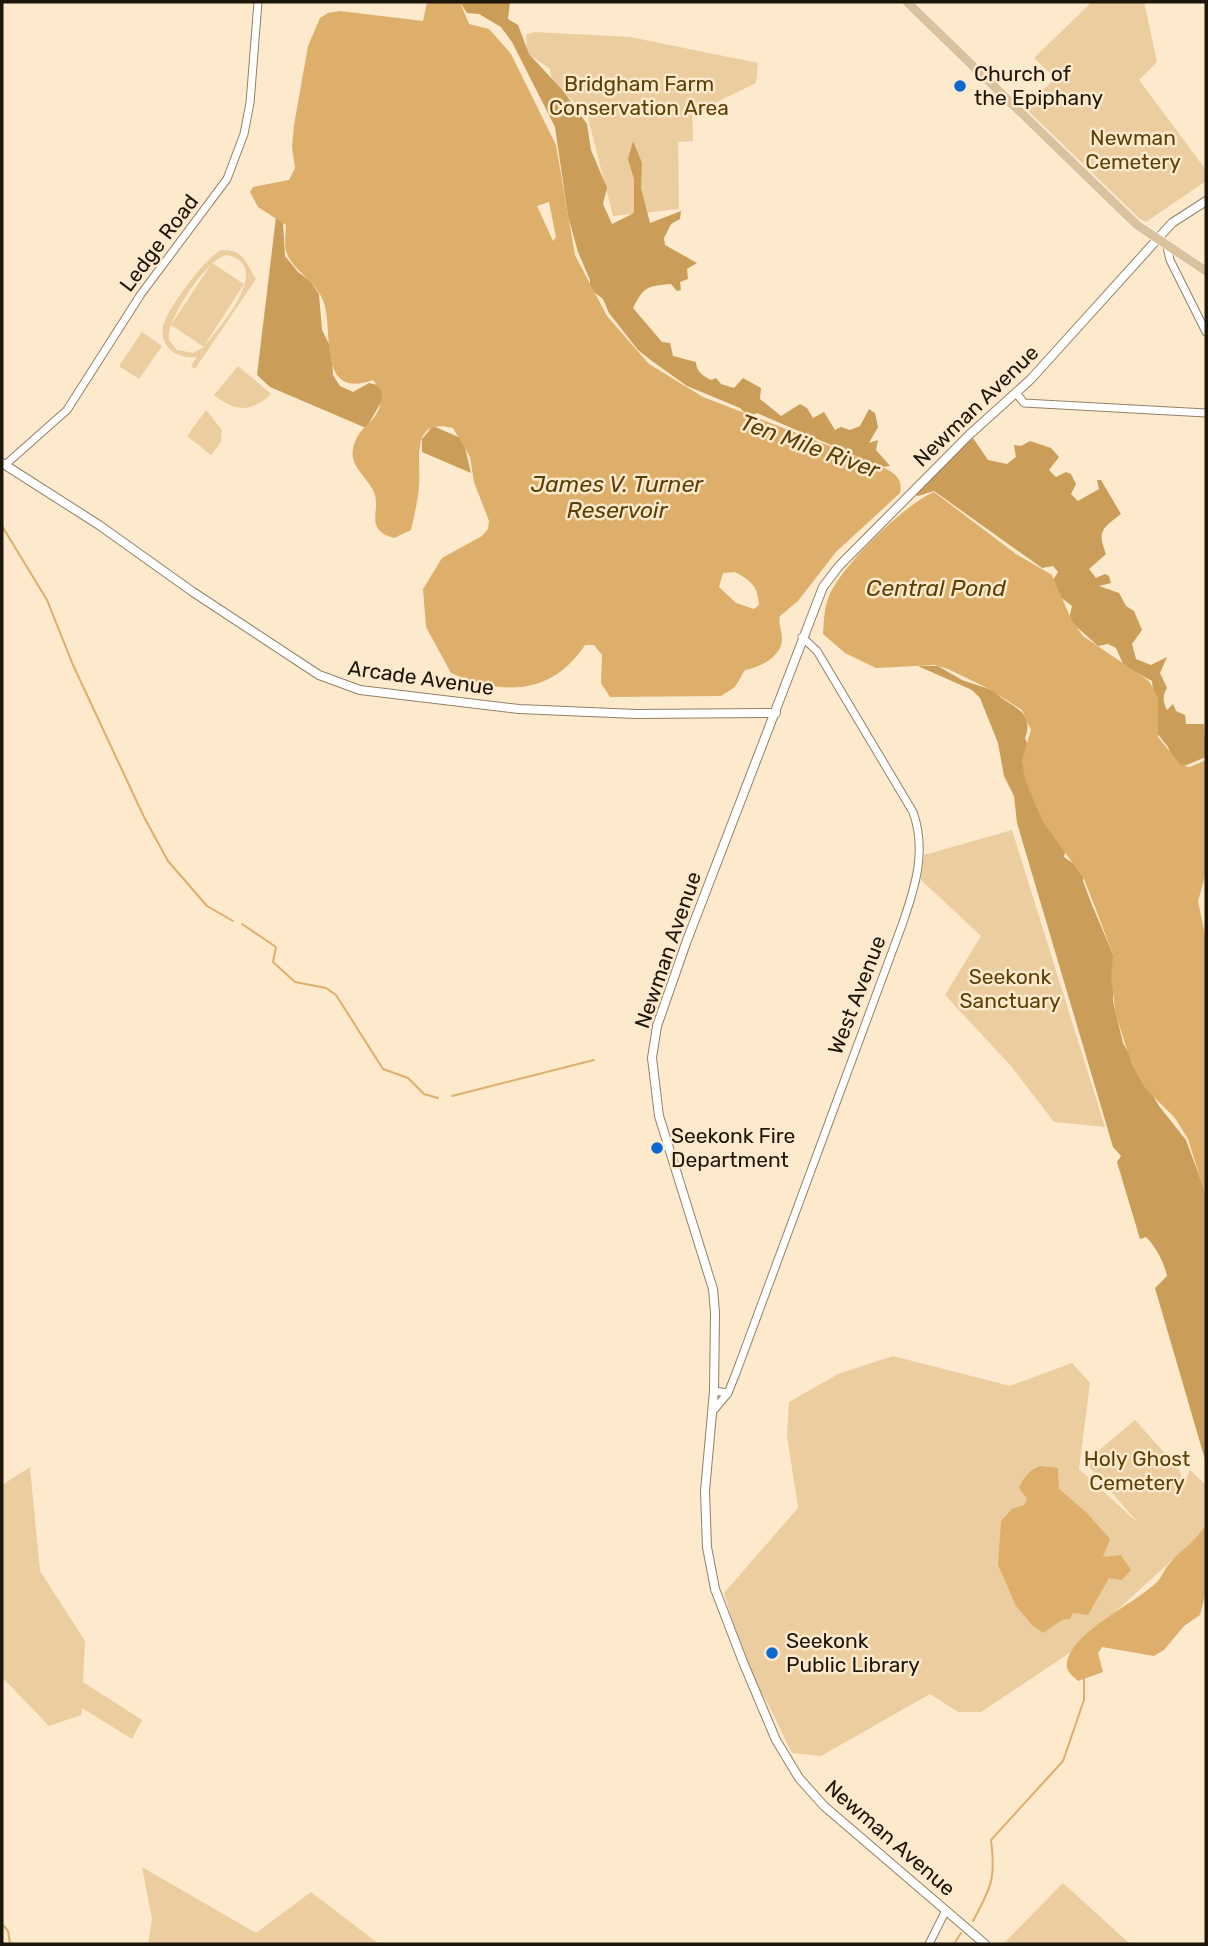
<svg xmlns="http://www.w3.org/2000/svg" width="1208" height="1946" font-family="Rubik,sans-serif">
<rect width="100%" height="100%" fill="#fde9cc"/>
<g fill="#eccd9f" fill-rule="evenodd">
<path d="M 1092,2 L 1144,2 L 1157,62 L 1139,80 L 1206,170 L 1206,181 L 1146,222 L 1140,219 L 1025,108 L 1055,78 L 1034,58 Z"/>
<path d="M 534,32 L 630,37 L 758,63 L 756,83 L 713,104 L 700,104 L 692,109 L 693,141 L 678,142 L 679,209 L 613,216 L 587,114 L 552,81 L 550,69 L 527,53 L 526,35 Z"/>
<path d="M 222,250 C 246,250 246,265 256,279 L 195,369 L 191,366 L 197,357 C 178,360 159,347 163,326 C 167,309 207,255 222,250 ZM 227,255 C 274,265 221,327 204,346 L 244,284 L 212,263 L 171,325 L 204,347 L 193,353 L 177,350 L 169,340 C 165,321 208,257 227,255 Z"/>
<path d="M 142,332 L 162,346 L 139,379 L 119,366 Z"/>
<path d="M 238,366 L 271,394 C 251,413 235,412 214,395 Z"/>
<path d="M 206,410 L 222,430 L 221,442 L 211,455 L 187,436 Z"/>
<path d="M 1012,830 L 1105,1127 L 1054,1122 L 1011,1066 L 945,995 L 981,936 L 921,880 L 924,855 Z"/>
<path d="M 893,1356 L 1010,1386 L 1072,1363 L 1090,1383 L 1079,1469 L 1139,1524 L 1085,1462 L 1135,1420 L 1179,1469 L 1184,1484 L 1190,1470 L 1206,1485 L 1206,1519 L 1202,1533 L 1071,1652 L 981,1712 L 958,1712 L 930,1694 L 821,1756 L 792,1753 L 766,1700 L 749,1676 L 724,1593 L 798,1508 L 787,1435 L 789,1402 L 838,1374 Z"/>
<path d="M 30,1467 L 40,1571 L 85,1641 L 83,1682 L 142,1720 L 132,1739 L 82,1708 L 81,1715 L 49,1726 L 2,1677 L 2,1485 Z"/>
<path d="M 142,1867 L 256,1933 L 311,1892 L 379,1944 L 148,1944 L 152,1919 Z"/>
<path d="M 1063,1883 L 1130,1944 L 1003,1944 Z"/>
</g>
<g fill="#ca9d58">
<path d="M 460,2 L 510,2 L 508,19 L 518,25 L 529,54 L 564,92 L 587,124 L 591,150 L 607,188 L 603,204 L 612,224 L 634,213 L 634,179 L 628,159 L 633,141 L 642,163 L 641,188 L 650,223 L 681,211 L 680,219 L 671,224 L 664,238 L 665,245 L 697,263 L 687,269 L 688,279 L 680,282 L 681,290 L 677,291 L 671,284 C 646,286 644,287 633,308 L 662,342 L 670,343 L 673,356 L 696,362 C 696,371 703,376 711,380 L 716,378 L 721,384 L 734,388 L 743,378 L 761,388 L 760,399 L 781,416 L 800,404 L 807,408 L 813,418 L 824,412 L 835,430 L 841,427 L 850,430 L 860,426 L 869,409 L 875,413 L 878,427 L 869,443 L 878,440 L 876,450 L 890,466 L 882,467 L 757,413 L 749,417 L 740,408 L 687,386 L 652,361 L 638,350 L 609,313 L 603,299 L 590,289 L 590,280 L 578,252 L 568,216 L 555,127 L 512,42 L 501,27 L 479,14 L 467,13 Z"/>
<path d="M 276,217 L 283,223 L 285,256 L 298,272 L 310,281 L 319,294 L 322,330 L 331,348 L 333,375 L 340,386 L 353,392 L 369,383 L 382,386 L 383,399 L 366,428 L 270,387 L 257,375 Z"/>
<path d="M 433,426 L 463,439 L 471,473 L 422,452 L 422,439 Z"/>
<path d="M 963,438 L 966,444 L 973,438 L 988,460 L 1007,464 L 1016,457 L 1014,445 L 1021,446 L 1030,441 L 1051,448 L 1059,457 L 1049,470 L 1056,477 L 1066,472 L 1071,474 L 1076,484 L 1071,494 L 1078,501 L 1099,489 L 1097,480 L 1101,480 L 1121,514 C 1102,529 1097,530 1106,554 L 1089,569 L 1096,578 L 1105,574 L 1109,576 L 1111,583 L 1099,586 L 1119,593 L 1126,606 L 1134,611 L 1142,630 L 1132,644 L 1136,659 L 1151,665 L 1167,657 L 1160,673 L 1167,688 C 1162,696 1163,702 1167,710 L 1173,704 L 1176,711 L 1185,715 L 1186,724 L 1204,724 L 1206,757 L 1184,766 L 1175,764 L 1168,747 L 1157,733 L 1152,681 L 1124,666 L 1116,648 L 1108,644 L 1098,646 L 1069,620 L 1072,606 L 1059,596 L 1053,580 L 1058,572 L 1053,566 L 1042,568 L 934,491 L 918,496 L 912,493 Z"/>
<path d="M 918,666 L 938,666 L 962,680 L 995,691 C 1004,706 1037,708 1025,738 L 1066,847 L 1064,857 L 1084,871 L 1083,881 L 1092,905 L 1114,957 L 1113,1001 L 1123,1043 L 1159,1106 L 1186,1140 L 1206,1194 L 1206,1463 L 1155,1288 L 1167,1276 C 1164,1262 1156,1247 1146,1237 L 1140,1239 L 1117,1162 L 1121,1156 L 1113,1147 L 1017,823 L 1014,796 L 1004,776 L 998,743 L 980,698 L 972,690 Z"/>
</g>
<g fill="#ddaf6a" fill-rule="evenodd">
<path d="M 427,2 L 460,2 L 469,24 L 489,29 L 511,54 L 556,145 L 575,255 L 607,316 L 649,364 L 703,397 L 869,461 C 883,469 905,472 900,493 L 836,552 L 798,601 L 780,616 C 778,625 782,630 782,639 C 782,657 760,667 745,670 L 735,687 L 721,696 L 610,697 L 601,683 L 602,655 L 594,645 L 585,645 C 552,695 503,696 451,673 L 426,627 L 423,589 L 442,558 L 482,536 L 488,529 L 489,521 L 474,482 L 470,457 L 453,428 C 410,417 421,459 419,485 C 418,501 414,516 411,530 L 394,538 C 362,529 383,509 373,490 C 364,473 346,464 355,442 C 363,421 381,423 382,392 L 373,380 C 314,401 336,326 322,298 C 313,279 291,269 286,251 C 284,244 286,233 286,225 L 258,207 L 250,192 L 253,187 L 289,180 L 295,168 L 292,147 L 294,125 L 308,46 L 320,18 L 328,13 L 340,11 L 423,21 ZM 549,202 L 556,237 L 553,241 L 537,206 ZM 735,572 C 751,581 758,586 759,605 L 754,609 L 736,603 L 719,587 L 723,573 Z"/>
<path d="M 934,492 L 1016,554 L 1052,575 L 1071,619 L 1083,636 L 1149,681 L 1158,698 L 1158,737 L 1181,765 L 1190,767 L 1206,760 L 1206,873 L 1198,901 L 1206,940 L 1206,1197 L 1188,1139 L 1175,1118 L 1145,1088 L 1132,1065 L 1116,1015 L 1111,978 L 1113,955 L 1095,907 L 1084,879 L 1043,822 L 1025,780 L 1022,760 L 1031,730 L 1022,710 L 989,689 L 948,669 L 935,665 L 876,668 L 845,653 L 823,634 C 824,621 824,608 829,596 C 841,566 905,504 934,492 Z"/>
<path d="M 1041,1466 L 1058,1468 L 1059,1489 L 1086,1512 L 1110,1539 L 1103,1557 L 1121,1555 L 1131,1570 L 1122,1580 L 1109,1578 L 1088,1615 L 1073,1613 L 1070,1619 L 1062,1620 L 1043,1633 L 1032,1625 L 1016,1606 L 998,1565 L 1001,1521 L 1012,1509 L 1024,1505 L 1027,1499 L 1019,1488 C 1023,1479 1030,1468 1041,1466 Z"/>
<path d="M 1206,1523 L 1206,1592 L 1200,1615 L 1184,1626 L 1164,1650 L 1154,1656 L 1102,1647 L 1098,1653 L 1103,1672 L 1078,1681 C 1073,1676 1066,1672 1067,1664 C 1070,1632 1137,1603 1158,1581 C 1163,1575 1165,1568 1170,1563 C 1182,1548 1198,1541 1206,1523 Z"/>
</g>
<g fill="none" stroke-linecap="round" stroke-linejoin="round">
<g stroke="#ddaf6a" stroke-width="2">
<path d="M 2,526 L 47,600 L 73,665 L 144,817 L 168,861 L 207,906 L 233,921"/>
<path d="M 242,924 L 276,947 L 273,962 L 295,982 L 326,988 L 336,995 L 383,1069 L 408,1078 L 424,1094 L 438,1098"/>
<path d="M 452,1096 L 594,1060"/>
<path d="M 973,1921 C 991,1887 996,1880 991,1840 L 1063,1761 L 1084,1700 L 1084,1679"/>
<path d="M 2,1924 L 8,1931 L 10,1944"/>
<path d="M 954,1944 L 961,1933"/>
</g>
<g stroke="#938166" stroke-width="9">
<g id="tertiary">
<path d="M 1167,247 L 1170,260 L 1206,332"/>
<path d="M 1016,393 L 1024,403 L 1206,413"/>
<path d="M 5,465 L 67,410 L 141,294 L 227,179 L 244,134 L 250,103 L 258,2"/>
<path d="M 714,1391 L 728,1393 L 736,1373 L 902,925 C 915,888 927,851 913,812 L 817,651 L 802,637"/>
<path d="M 713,1411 L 728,1393"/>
<path d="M 929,1944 L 946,1910"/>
</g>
</g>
<g stroke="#938166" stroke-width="10">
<g id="secondary">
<path d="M 2,463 L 99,525 L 193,592 L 319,675 L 360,690 L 519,709 L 636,714 L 776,713"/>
<path d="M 985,1944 L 824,1806 L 799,1778 L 776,1740 L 743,1662 L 715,1589 L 707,1547 L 705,1491 L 714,1391 L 715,1313 L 713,1289 L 659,1116 L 652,1058 L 657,1026 L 686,943 L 823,587 L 839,566 L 969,435 L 1031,379 L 1172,223 L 1206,201"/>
</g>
</g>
<g stroke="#fff" stroke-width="10">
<path id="primary" d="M 907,2 L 1137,225 L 1206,271"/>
</g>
<use href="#tertiary" stroke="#fff" stroke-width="7"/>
<use href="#secondary" stroke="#fff" stroke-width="8"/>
<use href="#primary" stroke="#dac29f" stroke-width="9"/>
</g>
<g fill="#0e68d1" stroke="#fde9cc" stroke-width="2.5">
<circle cx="960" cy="86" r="7"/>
<circle cx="657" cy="1148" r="7"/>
<circle cx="772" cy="1653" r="7"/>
</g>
<g text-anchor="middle" stroke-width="5" stroke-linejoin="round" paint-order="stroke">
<g font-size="21" fill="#1d160b" stroke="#fde9cc" text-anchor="start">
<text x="974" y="81">Church of<tspan x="974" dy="24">the Epiphany</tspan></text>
<text x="671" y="1143">Seekonk Fire<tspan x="671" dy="24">Department</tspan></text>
<text x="786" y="1648">Seekonk<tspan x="786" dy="24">Public Library</tspan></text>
</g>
<g font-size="21" fill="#5e4006" stroke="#fde9cc">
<text x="639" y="91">Bridgham Farm<tspan x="639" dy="24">Conservation Area</tspan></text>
<text x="1133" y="145">Newman<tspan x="1133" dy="24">Cemetery</tspan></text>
<text x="1010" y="984">Seekonk<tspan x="1010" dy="24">Sanctuary</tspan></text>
<text x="1137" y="1466">Holy Ghost<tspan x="1137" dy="24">Cemetery</tspan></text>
</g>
<g font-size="21" fill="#1d160b" stroke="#fde9cc">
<text transform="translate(159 243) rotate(-53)" y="7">Ledge Road</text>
<text transform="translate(976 406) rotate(-44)" y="7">Newman Avenue</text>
<text transform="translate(421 678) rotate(8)" y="7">Arcade Avenue</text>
<text transform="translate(668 950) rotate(-71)" y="7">Newman Avenue</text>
<text transform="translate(857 995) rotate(-69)" y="7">West Avenue</text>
<text transform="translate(890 1838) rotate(41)" y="7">Newman Avenue</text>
</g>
<g font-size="23" font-style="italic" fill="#5d3e04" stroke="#fde9cc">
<text transform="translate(810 446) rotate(20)" y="8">Ten Mile River</text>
<text x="617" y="492">James V. Turner<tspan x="617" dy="26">Reservoir</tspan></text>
<text x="936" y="596">Central Pond</text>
</g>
</g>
<rect width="1208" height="1946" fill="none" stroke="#1d160b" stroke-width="7"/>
</svg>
